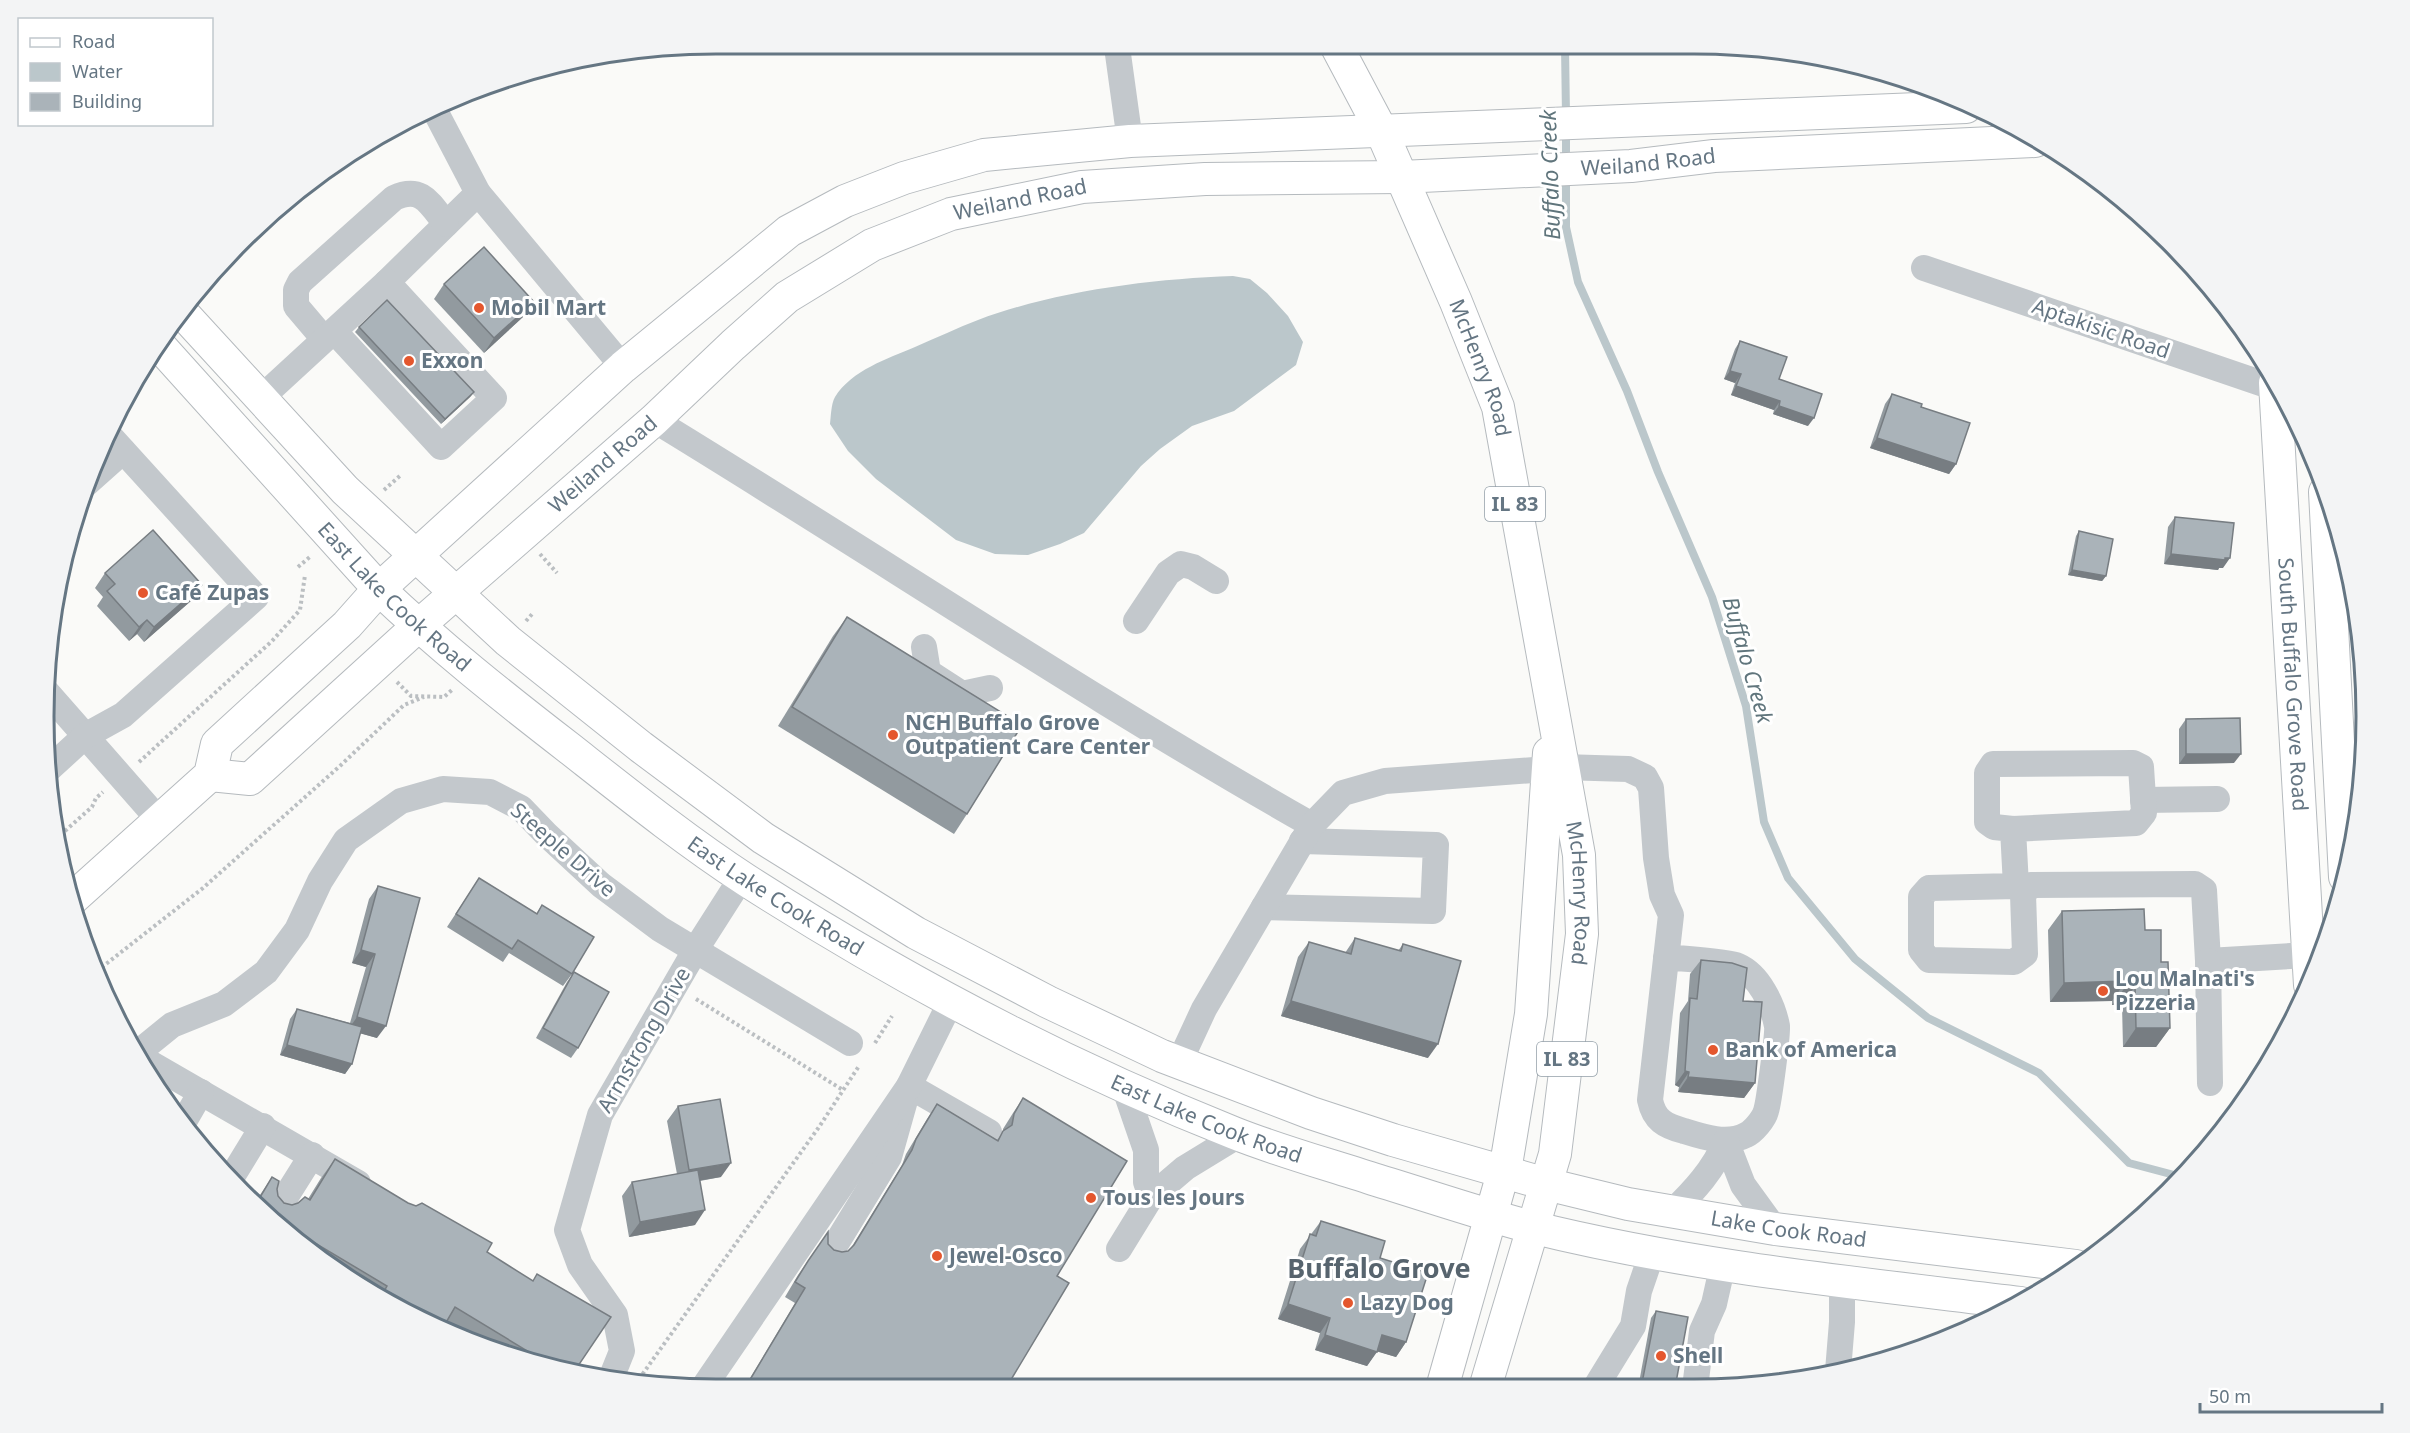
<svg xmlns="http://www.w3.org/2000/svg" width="2410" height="1433" font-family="'Noto Sans',sans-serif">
<rect width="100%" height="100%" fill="#fafaf8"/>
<path fill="#bbc7cb" d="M 1233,276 L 1250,279 L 1267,293 L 1288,316 L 1303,342 L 1296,365 L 1234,411 L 1192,426 L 1160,449 L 1141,466 L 1084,533 L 1060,544 L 1028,555 L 995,554 L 956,540 L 876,479 L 848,451 L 830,424 C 831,416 831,404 835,397 C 852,370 887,359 915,347 C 936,338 957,328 978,320 C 1055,291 1150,279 1233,276 Z"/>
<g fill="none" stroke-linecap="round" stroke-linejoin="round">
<g stroke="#bbc7cb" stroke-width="8">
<path d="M 1565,46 L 1566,116"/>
<path d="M 1566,131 L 1566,161"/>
<path d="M 1566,176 L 1566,227 L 1578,282 L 1627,391 L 1658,472 L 1712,597 L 1746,706 L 1764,822 L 1788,878 L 1855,959 L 1928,1018 L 2039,1073 L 2129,1163 L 2178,1176"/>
</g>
<g stroke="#b5babe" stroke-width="34">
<g id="major">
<path id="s1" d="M 1337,47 L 1381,130 L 1456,302 L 1498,407 L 1579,855 L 1582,934 L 1555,1154 L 1485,1388"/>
<path id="s2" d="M 180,310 L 345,490 L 508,641 L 641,747 L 763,838 L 916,933 L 1048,1002 L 1162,1056 L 1311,1113 L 1393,1140 L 1546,1184 L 1628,1204 L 1775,1229 L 2076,1266"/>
<path id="s3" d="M 159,345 L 379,589 C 439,646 503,697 569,748 C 625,792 686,841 746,880 C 900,979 1063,1065 1234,1133 C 1279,1151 1327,1164 1373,1179 C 1426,1195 1478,1213 1531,1227 C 1692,1267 1857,1283 2021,1303"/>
<path id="s4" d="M 2275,383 L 2310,985"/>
<path d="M 2325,492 L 2345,877"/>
<path id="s5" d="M 210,775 L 250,779 L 418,626 L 654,420 L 733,345 L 787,297 L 872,245 L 951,214 L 1082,187 L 1205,179 L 1401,177 L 1631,166 L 1714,156 L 2035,141"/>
<path d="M 71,900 L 210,775 L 217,744 L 347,625 L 379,589 L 623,367 L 789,231 L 845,201 L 904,178 L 984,155 L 1130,141 L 1966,107"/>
<path d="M 1442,1388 L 1507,1159 L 1531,1014 L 1549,753"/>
</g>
</g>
<g stroke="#bbbfc2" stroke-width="4" stroke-dasharray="3 3" stroke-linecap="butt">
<path d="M 384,490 L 401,475"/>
<path d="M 540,554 L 557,573"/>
<path d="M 298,567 L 311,556"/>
<path d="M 526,621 L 533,613"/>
<path d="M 397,682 L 411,696 L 444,697 L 453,689"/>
<path d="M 139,762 L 272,641 L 300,610 L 305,575"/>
<path d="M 56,839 L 92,807 L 96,798 L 103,792"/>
<path d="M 97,971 L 203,888 L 341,765 L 404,705 L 424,697"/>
<path d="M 696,999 L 843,1090"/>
<path d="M 875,1043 L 892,1016"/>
<path d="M 639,1379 L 819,1127 L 859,1066"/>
</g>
<g stroke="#c3c8cc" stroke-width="26">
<path d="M 1117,47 L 1130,141"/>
<path d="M 433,107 L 478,193 L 623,367"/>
<path d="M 1924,268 L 2278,389"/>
<path d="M 387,282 L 478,193"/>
<path d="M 324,339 L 296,306 L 296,290 L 300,282 L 394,198 C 422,185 430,204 446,224"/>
<path d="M 261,398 L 387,282 L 494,398 L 441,447 L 334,331"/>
<path d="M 654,420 C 874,554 1088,698 1312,825"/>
<path d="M 86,484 L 123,451"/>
<path d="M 1136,621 L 1168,573 L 1181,564 L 1193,567 L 1216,581"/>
<path d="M 924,647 L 928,672 L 962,694 L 990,688"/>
<path d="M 45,690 L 159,820"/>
<path d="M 1562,767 L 1628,769 L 1645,777 L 1651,788 L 1656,858 L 1662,895 L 1671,915 L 1650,1100 C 1654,1120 1665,1126 1684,1131 C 1703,1137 1727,1145 1746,1135 C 1753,1132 1764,1119 1766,1111 C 1769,1102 1778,1033 1777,1026 C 1773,1005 1759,975 1738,966 C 1727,961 1682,959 1666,957"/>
<path d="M 49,769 L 85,736 L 123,715 L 256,597 L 107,433"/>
<path d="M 2143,800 L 2217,799"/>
<path d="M 2013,829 L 1994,827 L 1987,822 L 1987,773 L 1993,764 L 2133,763 L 2141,767 L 2144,813 L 2136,823 L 2013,829 L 2016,886 L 1929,888 L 1921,897 L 1921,950 L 1929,960 L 2014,962 L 2025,954 L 2023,894 L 2031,885 L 2195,884 L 2204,890 L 2208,961 L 2308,955"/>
<path d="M 1264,907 L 1433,911 L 1436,845 L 1302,841"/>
<path d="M 2208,961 L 2210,1083"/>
<path d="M 135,1055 L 172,1025 L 224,1004 L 266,972 L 297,930 L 320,881 L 346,840 L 401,801 L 443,789 L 490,792 L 521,808 L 546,834 L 601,885 L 660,929 L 850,1043"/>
<path d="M 136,1055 L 358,1183"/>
<path d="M 1179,1063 L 1204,1009 L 1312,825 L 1343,793 L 1385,781 L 1547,769"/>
<path d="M 1124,1086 L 1146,1150 L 1146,1182 L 1151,1197"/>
<path d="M 182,1125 L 201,1092"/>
<path d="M 230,1180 L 263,1126"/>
<path d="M 278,1209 L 312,1155"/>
<path d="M 1672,1212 C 1695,1190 1713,1170 1726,1141 L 1743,1185 L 1775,1229"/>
<path d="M 1119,1249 L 1151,1197 L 1185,1168 L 1239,1135"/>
<path d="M 831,1252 L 889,1157 L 909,1086 L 989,1132"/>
<path d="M 1838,1371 L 1842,1322 L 1842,1281"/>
<path d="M 612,1376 L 622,1351 L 615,1315 L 580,1265 L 567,1230 L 600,1115 L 696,949 L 742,877"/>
<path d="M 703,1388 L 909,1086 L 951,1001"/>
<path d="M 1595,1388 L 1633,1326 L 1639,1291 L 1652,1253"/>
<path d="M 1695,1388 L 1702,1331 L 1714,1304 L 1723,1264"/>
</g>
<use href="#major" stroke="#fff" stroke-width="32"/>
</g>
<g fill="#929a9f">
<path d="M 444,284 L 534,302 L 524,316 L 484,353 L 434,299 Z"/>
<path d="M 359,327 L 474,392 L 470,397 L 441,424 L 355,332 Z"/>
<path d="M 1740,341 L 1779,379 L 1808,426 L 1773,414 L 1774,410 L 1731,395 L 1735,383 L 1724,379 L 1735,349 Z"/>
<path d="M 1892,394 L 1921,407 L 1956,464 L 1949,474 L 1870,448 L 1885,404 Z"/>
<path d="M 2175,517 L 2223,568 L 2219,568 L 2218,570 L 2164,564 L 2168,527 Z"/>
<path d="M 2079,531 L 2106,576 L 2102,581 L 2068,575 L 2076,536 Z"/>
<path d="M 105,573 L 192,600 L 144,642 L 137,634 L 129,641 L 97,606 L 103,597 L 95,588 Z"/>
<path d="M 847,617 L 967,814 L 954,834 L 778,726 L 833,636 Z"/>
<path d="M 2186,719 L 2234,763 L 2179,764 L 2179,729 Z"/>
<path d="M 479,878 L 536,914 L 542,905 L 572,974 L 563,986 L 509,953 L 503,962 L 447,927 Z"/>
<path d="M 378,886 L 377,1038 L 360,1033 L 352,1064 L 345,1074 L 280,1055 L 290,1019 L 297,1009 L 350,1023 L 366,967 L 352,963 L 369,899 Z"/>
<path d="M 2062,911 L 2145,930 L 2161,962 L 2170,1028 L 2156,1047 L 2123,1047 L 2122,1005 L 2112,1005 L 2112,1001 L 2050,1002 L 2048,930 Z"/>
<path d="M 1355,938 L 1398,951 L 1403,944 L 1428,1058 L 1281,1016 L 1298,957 L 1309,942 L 1345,953 Z"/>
<path d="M 1701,960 L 1743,1001 L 1755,1083 L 1744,1098 L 1678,1092 L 1679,1087 L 1675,1085 L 1680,1013 L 1688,1001 L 1690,974 Z"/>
<path d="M 574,972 L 578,1048 L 571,1058 L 536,1038 L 567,982 Z"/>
<path d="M 1023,1098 L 1057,1276 L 1006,1388 L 744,1388 L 795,1303 L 785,1297 L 798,1275 L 828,1232 L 828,1244 L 834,1250 L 842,1252 L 848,1251 L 851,1248 L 902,1165 L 906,1154 L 927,1119 L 937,1104 L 997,1140 L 1003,1132 L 1003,1129 L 1013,1113 Z"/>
<path d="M 678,1106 L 721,1177 L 700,1181 L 695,1225 L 629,1237 L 622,1196 L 632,1182 L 677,1174 L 667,1121 Z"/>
<path d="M 335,1159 L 487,1252 L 576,1369 L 500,1354 L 342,1276 L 254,1204 L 272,1177 L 277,1189 L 278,1196 L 284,1203 L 292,1205 L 308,1199 L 321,1178 Z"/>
<path d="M 1321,1221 L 1380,1258 L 1406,1342 L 1396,1357 L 1377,1351 L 1367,1366 L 1315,1350 L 1320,1333 L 1278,1319 L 1300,1249 Z"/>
<path d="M 1656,1311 L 1675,1388 L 1638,1388 L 1651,1318 Z"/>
</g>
<g fill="#777d82">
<path d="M 534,302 L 524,316 L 484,353 L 494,338 Z"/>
<path d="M 1730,371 L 1741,374 L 1735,383 L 1724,379 Z"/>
<path d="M 1736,386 L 1780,401 L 1774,410 L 1731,395 Z"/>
<path d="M 474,392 L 470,397 L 441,424 L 445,419 Z"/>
<path d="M 1779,406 L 1814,418 L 1808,426 L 1773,414 Z"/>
<path d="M 1877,438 L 1956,464 L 1949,474 L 1870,448 Z"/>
<path d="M 2171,554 L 2225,558 L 2230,558 L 2223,568 L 2219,568 L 2218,570 L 2164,564 Z"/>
<path d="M 2072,570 L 2106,576 L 2102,581 L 2068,575 Z"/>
<path d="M 202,585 L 192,600 L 144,642 L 154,627 Z"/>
<path d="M 147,620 L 137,634 L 129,641 L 139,627 Z"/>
<path d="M 2186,754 L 2241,754 L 2234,763 L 2179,764 Z"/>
<path d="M 361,950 L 375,954 L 366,967 L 352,963 Z"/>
<path d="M 2126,981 L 2112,1001 L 2050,1002 L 2064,983 Z"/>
<path d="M 2126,986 L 2135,986 L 2122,1005 L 2112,1005 Z"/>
<path d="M 1291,1001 L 1438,1044 L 1428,1058 L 1281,1016 Z"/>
<path d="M 357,1017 L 386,1026 L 377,1038 L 348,1030 Z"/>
<path d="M 2136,1028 L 2170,1028 L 2156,1047 L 2123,1047 Z"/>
<path d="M 287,1045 L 352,1064 L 345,1074 L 280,1055 Z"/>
<path d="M 1685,1071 L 1689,1072 L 1679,1087 L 1675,1085 Z"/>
<path d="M 1688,1077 L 1755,1083 L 1744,1098 L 1678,1092 Z"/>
<path d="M 731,1163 L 721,1177 L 679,1184 L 689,1170 Z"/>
<path d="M 705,1210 L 695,1225 L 629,1237 L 640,1222 Z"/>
<path d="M 1288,1304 L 1330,1318 L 1320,1333 L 1278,1319 Z"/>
<path d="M 1325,1335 L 1377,1352 L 1367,1366 L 1315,1350 Z"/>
<path d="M 1382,1335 L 1406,1342 L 1396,1357 L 1372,1350 Z"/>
</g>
<g fill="#aab3b9" stroke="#777d82" stroke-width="1.5">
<path d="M 484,247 L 534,302 L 494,338 L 444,284 Z"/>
<path d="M 387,300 L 474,392 L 445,419 L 359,327 Z"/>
<path d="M 1740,341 L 1787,357 L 1779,379 L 1822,394 L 1814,418 L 1779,406 L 1780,401 L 1736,386 L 1741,374 L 1730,371 Z"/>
<path d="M 1892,394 L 1922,404 L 1921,407 L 1970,423 L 1956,464 L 1877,438 Z"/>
<path d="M 2175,517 L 2234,523 L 2230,558 L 2225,558 L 2225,560 L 2171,554 Z"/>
<path d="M 153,530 L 202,585 L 154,627 L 147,620 L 139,627 L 107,591 L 115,584 L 105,573 Z"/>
<path d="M 2079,531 L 2113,539 L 2106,576 L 2072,570 Z"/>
<path d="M 847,617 L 1022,725 L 967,814 L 792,707 Z"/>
<path d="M 2240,718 L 2241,754 L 2186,754 L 2186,719 Z"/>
<path d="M 479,878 L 537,914 L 542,905 L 594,937 L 572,974 L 518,940 L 512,949 L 456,914 Z"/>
<path d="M 378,886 L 420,898 L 386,1026 L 357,1017 L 375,954 L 361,950 Z"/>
<path d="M 2144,909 L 2145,930 L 2161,930 L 2161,962 L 2168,962 L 2170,1028 L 2136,1028 L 2135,986 L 2126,986 L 2126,981 L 2064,983 L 2062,911 Z"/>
<path d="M 1355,938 L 1401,951 L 1403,944 L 1461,961 L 1438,1044 L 1291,1001 L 1309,942 L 1351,954 Z"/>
<path d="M 1701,960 L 1732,963 L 1747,968 L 1743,1001 L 1762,1002 L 1755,1083 L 1688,1077 L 1689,1072 L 1685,1071 L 1690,998 L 1697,999 Z"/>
<path d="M 574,972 L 609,992 L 578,1048 L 543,1028 Z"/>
<path d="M 297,1009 L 362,1027 L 352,1064 L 287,1045 Z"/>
<path d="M 1023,1098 L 1127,1161 L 1057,1276 L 1069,1283 L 1006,1388 L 745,1388 L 805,1288 L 795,1282 L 808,1261 L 828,1232 L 828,1244 L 834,1250 L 842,1252 L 848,1251 L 854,1245 L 912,1150 L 916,1139 L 937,1104 L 998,1141 L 1003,1131 L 1012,1125 L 1014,1114 Z"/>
<path d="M 720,1099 L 731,1163 L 689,1170 L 678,1106 Z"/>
<path d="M 335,1159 L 408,1203 L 416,1206 L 422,1203 L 492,1243 L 487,1252 L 533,1281 L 537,1274 L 611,1317 L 576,1369 L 547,1363 L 455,1307 L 444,1326 L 382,1295 L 387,1286 L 315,1243 L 311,1250 L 309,1249 L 294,1236 L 298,1230 L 256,1204 L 272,1177 L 279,1181 L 277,1189 L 278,1196 L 284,1203 L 292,1205 L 298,1203 L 305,1197 L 310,1200 Z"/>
<path d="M 698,1170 L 705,1210 L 640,1222 L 632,1182 Z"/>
<path d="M 1321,1221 L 1385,1241 L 1380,1258 L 1428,1273 L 1406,1342 L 1382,1335 L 1377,1352 L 1325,1335 L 1330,1318 L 1288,1304 L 1310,1234 L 1316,1236 Z"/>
<path d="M 1656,1311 L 1688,1317 L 1675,1388 L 1641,1388 Z"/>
</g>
<g fill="#e4572e" stroke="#fff" stroke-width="2">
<circle cx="479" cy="308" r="6"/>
<circle cx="409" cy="361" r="6"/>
<circle cx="143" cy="593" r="6"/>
<circle cx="893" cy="735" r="6"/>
<circle cx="2103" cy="991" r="6"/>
<circle cx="1713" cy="1050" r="6"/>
<circle cx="1091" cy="1198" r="6"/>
<circle cx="937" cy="1256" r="6"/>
<circle cx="1348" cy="1303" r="6"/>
<circle cx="1661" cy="1356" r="6"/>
</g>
<g text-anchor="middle" stroke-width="6" stroke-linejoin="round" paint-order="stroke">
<g fill="#fff" stroke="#939fa8" stroke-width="1.5">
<rect x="1485" y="487" width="60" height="34" rx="4.5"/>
<rect x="1537" y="1042" width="60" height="34" rx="4.5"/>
</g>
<g font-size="20" font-weight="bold" fill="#657683">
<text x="1515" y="511">IL 83</text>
<text x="1567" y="1066">IL 83</text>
</g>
<g font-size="21" fill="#657683" stroke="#fff">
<text dy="7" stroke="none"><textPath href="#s5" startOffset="1647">Weiland Road</textPath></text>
<text dy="7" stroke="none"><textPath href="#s5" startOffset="1017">Weiland Road</textPath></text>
<text transform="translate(2101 329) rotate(19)" y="7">Aptakisic Road</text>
<text dy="7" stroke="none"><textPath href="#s1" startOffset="352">McHenry Road</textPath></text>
<text dy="7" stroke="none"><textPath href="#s5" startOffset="513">Weiland Road</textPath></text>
<text dy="7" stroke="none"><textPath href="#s3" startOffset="345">East Lake Cook Road</textPath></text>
<text dy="7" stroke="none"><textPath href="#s4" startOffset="302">South Buffalo Grove Road</textPath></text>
<text transform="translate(563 850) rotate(41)" y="7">Steeple Drive</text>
<text dy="7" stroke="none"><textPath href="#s1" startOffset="888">McHenry Road</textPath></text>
<text dy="7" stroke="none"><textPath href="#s3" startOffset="831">East Lake Cook Road</textPath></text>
<text transform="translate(644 1040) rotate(-60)" y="7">Armstrong Drive</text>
<text dy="7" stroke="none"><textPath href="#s3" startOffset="1317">East Lake Cook Road</textPath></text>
<text dy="7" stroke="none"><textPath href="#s2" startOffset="1896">Lake Cook Road</textPath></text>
</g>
<g font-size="21" font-weight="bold" fill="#657683" stroke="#fff" text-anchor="start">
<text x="491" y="315">Mobil Mart</text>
<text x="421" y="368">Exxon</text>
<text x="155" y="600">Café Zupas</text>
<text x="905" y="730">NCH Buffalo Grove<tspan x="905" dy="24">Outpatient Care Center</tspan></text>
<text x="2115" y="986">Lou Malnati's<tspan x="2115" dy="24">Pizzeria</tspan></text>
<text x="1725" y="1057">Bank of America</text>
<text x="1103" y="1205">Tous les Jours</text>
<text x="949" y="1263">Jewel-Osco</text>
<text x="1360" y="1310">Lazy Dog</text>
<text x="1673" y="1363">Shell</text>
</g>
<g font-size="22" font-style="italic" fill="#60757c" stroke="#fff">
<text transform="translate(1550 175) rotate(-92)" y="8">Buffalo Creek</text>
<text transform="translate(1748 660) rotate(74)" y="8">Buffalo Creek</text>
</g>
<g font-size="27" font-weight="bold" fill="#57646e" stroke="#fff">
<text x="1379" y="1278">Buffalo Grove</text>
</g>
</g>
<path d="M0 0H2410V1433H0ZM716 54H1694A662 662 0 0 1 2356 716V717A662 662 0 0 1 1694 1379H716A662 662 0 0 1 54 717V716A662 662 0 0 1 716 54Z" fill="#f3f4f5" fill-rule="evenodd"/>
<path fill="none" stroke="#657683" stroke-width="3" d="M716 54H1694A662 662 0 0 1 2356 716V717A662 662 0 0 1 1694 1379H716A662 662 0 0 1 54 717V716A662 662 0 0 1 716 54Z"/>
<rect x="18" y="18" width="195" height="108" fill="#ffffff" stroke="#c1c8cd" stroke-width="1.5"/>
<rect x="30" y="38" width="30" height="9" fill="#ffffff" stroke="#c1c8cd" stroke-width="1.5"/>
<text x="72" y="48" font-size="18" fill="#657683">Road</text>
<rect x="30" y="63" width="30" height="18" fill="#bbc7cb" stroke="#c1c8cd" stroke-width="1.5"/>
<text x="72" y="78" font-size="18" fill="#657683">Water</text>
<rect x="30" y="93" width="30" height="18" fill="#aab3b9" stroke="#c1c8cd" stroke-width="1.5"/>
<text x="72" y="108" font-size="18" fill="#657683">Building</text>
<path d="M2200 1403v9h182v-9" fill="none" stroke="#657683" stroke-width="3"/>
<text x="2209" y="1403" font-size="18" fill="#657683" stroke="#ffffff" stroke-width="4.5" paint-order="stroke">50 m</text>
</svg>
